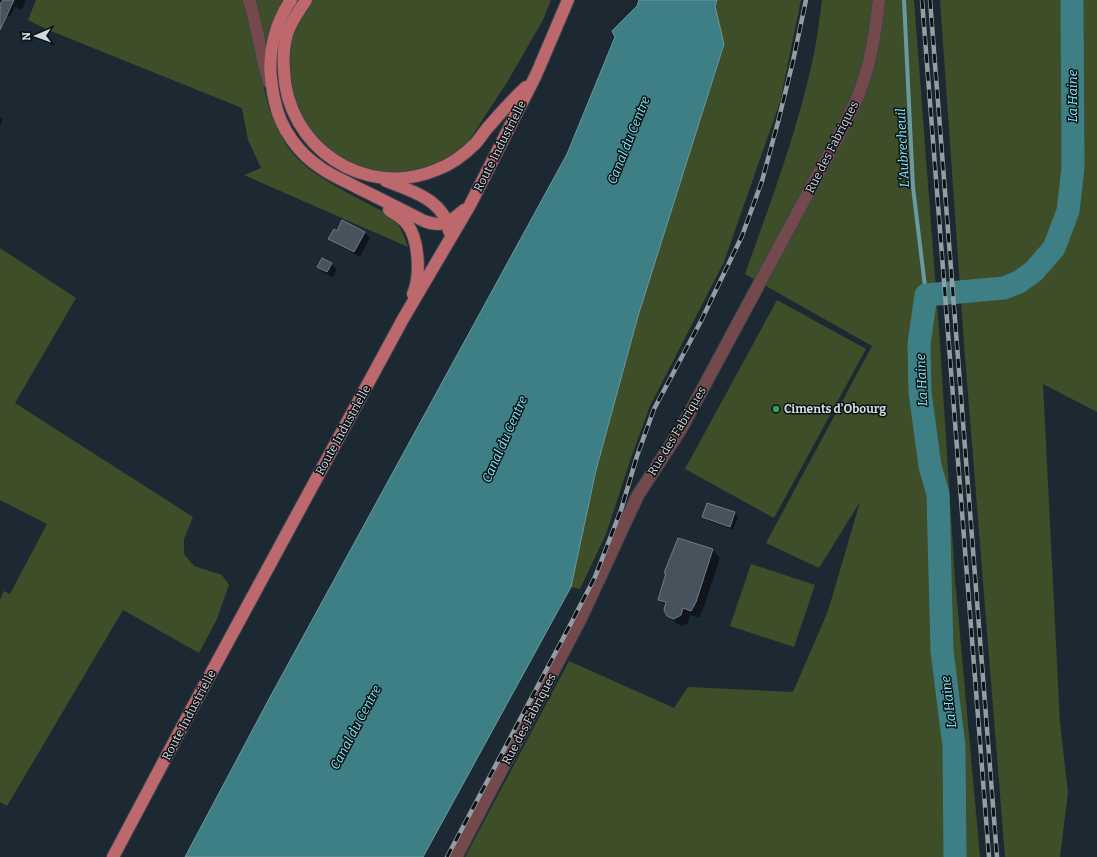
<svg xmlns="http://www.w3.org/2000/svg" width="1097" height="857" font-family="Bitter,serif">
<rect width="100%" height="100%" fill="#1d2932"/>
<g fill="#3d4e29">
<path d="M 36,0 L 243,0 C 248,16 253,31 256,47 C 264,86 266,116 290,150 C 310,176 344,190 372,206 C 379,210 388,213 393,218 C 399,223 406,240 408,247 L 244,175 L 261,168 L 248,140 L 242,108 L 46,29 L 28,20 Z"/>
<path d="M 254,0 L 285,0 L 268,45 L 264,45 Z"/>
<path d="M 313,0 L 551,0 L 543,20 L 509,79 L 465,147 L 448,159 L 421,171 L 381,175 L 362,169 L 326,149 L 306,127 L 290,86 L 288,48 L 293,31 L 307,7 Z"/>
<path d="M 717,0 L 801,0 L 780,102 L 724,262 L 650,406 L 632,455 L 606,534 L 580,589 L 571,587 L 596,470 L 638,316 L 724,44 L 715,6 Z"/>
<path d="M 822,0 L 914,0 L 939,329 L 955,579 L 980,857 L 465,857 L 569,661 L 674,708 L 688,687 L 793,692 L 828,611 L 860,502 L 819,568 L 766,543 L 872,346 L 745,274 C 770,204 796,135 812,63 C 817,42 819,21 822,0 Z"/>
<path d="M 940,0 L 1097,0 L 1097,412 L 1043,384 L 1060,723 L 1068,793 L 1060,857 L 1005,857 L 964,344 Z"/>
<path d="M 0,248 L 76,298 L 15,403 L 193,517 L 184,539 L 184,554 L 194,566 L 222,575 L 229,585 L 217,619 L 199,653 L 123,610 L 7,806 L 0,802 L 0,599 L 4,591 L 10,594 L 47,524 L 0,500 Z"/>
<path d="M 777,300 L 866,349 L 774,518 L 685,469 Z"/>
<path d="M 751,564 L 815,585 L 794,647 L 730,626 Z"/>
</g>
<path fill="#3e7f85" stroke="#6a9aa0" d="M 639,0 L 717,0 L 715,6 L 724,44 L 638,316 L 596,470 L 571,587 L 423,857 L 185,857 L 269,699 L 567,154 L 615,37 L 612,31 L 637,6 Z"/>
<g fill="#0007">
<path d="M 0,0 L 26,0 L 22,10 L 15,7 L 10,17 L 0,12 Z"/>
<path d="M 0,117 L 3,120 L 0,126 Z"/>
<path d="M 337,232 L 364,232 L 370,238 L 360,257 L 335,244 L 330,239 Z"/>
<path d="M 331,264 L 337,269 L 333,277 L 324,273 L 318,267 Z"/>
<path d="M 734,513 L 738,517 L 733,530 L 707,520 L 703,517 Z"/>
<path d="M 678,539 L 713,550 L 720,558 L 703,609 L 699,618 L 690,615 L 688,623 L 682,626 L 676,623 L 668,615 L 666,606 L 659,599 L 667,574 L 666,573 Z"/>
</g>
<g fill="none" stroke-linecap="round" stroke-linejoin="round">
<path stroke="#6a9aa0" stroke-width="4" d="M 904,0 L 913,187 L 926,295"/>
<path stroke="#3e7f85" stroke-width="23" d="M 955,857 L 954,746 L 942,651 L 938,494 L 930,466 L 920,392 L 919,344 L 926,295 L 1004,288 L 1019,282 L 1034,271 L 1054,248 L 1068,211 L 1073,168 L 1072,0"/>
</g>
<g fill="#46535d" stroke="#6f7d87">
<path d="M 3,0 L 14,0 L 0,30 L 0,4 Z"/>
<path d="M 342,220 L 365,232 L 354,252 L 328,239 L 334,229 L 337,231 Z"/>
<path d="M 322,258 L 332,263 L 327,272 L 317,267 Z"/>
<path d="M 707,503 L 735,512 L 730,527 L 702,517 Z"/>
<path d="M 678,538 L 713,549 L 696,602 L 691,611 L 683,608 L 681,615 L 674,619 L 667,616 L 664,610 L 666,602 L 658,600 L 666,573 L 664,573 Z"/>
</g>
<g fill="none" stroke-linecap="round" stroke-linejoin="round">
<g stroke="#3a454e" stroke-width="14">
<g id="minor">
<path d="M 249,0 C 258,27 260,55 269,82"/>
<path d="M 456,857 L 581,618 L 638,495 L 681,429 L 836,141 C 842,129 849,116 855,103 C 870,70 875,35 879,0"/>
</g>
</g>
<g stroke="#3a454e" stroke-width="14">
<g id="major">
<path d="M 291,0 C 276,21 268,52 271,78 C 272,86 273,95 275,102 C 280,128 299,154 321,168 C 332,176 345,181 356,187 C 379,198 402,210 424,221 C 443,228 450,222 464,210"/>
<path d="M 306,0 C 299,11 291,21 287,34 C 284,45 283,58 284,70 C 286,146 364,200 436,170 C 450,165 465,154 476,143 C 481,137 485,130 491,124 C 502,111 514,98 526,87"/>
<path d="M 386,181 C 410,190 445,200 449,231"/>
<path d="M 389,210 C 395,214 403,218 407,224 C 419,239 421,276 413,294"/>
<path d="M 113,857 L 191,710 L 403,319 L 470,205 L 536,75 L 568,0"/>
</g>
</g>
<use href="#minor" stroke="#73494b" stroke-width="12"/>
<use href="#major" stroke="#bd686c" stroke-width="12"/>
<g stroke="#949da4" stroke-width="4.5">
<g id="rail">
<path d="M 922,0 L 989,857"/>
<path d="M 930,0 L 997,857"/>
<path d="M 447,857 L 568,629 L 595,577 L 621,510 L 637,456 L 654,409 L 701,321 L 742,236 L 762,181 L 778,122 L 793,61 L 806,0"/>
</g>
</g>
<use href="#rail" stroke="#0c1115" stroke-width="3" stroke-dasharray="9" stroke-linecap="butt"/>
</g>
<circle fill="#2e9e5b" stroke="#0c1115" stroke-width="1.5" cx="776" cy="409" r="4"/>
<g text-anchor="middle" stroke-width="3" stroke-linejoin="round" paint-order="stroke">
<g font-size="12" fill="#d2dadf" stroke="#0c1115">
<text transform="translate(500 146) rotate(-63)" y="4">Route Industrielle</text>
<text transform="translate(832 147) rotate(-63)" y="4">Rue des Fabriques</text>
<text transform="translate(343 430) rotate(-61)" y="4">Route Industrielle</text>
<text transform="translate(677 431) rotate(-59)" y="4">Rue des Fabriques</text>
<text transform="translate(189 715) rotate(-62)" y="4">Route Industrielle</text>
<text transform="translate(529 719) rotate(-62)" y="4">Rue des Fabriques</text>
</g>
<g font-size="12" font-weight="bold" fill="#d2dadf" stroke="#0c1115" text-anchor="start">
<text x="784" y="413">Ciments d'Obourg</text>
</g>
<g font-size="13" font-style="italic" fill="#82e9f3" stroke="#0c1115">
<text transform="translate(1072 96) rotate(-90)" y="5">La Haine</text>
<text transform="translate(628 140) rotate(-68)" y="5">Canal du Centre</text>
<text transform="translate(902 148) rotate(-93)" y="5">L'Aubrecheuil</text>
<text transform="translate(921 380) rotate(-93)" y="5">La Haine</text>
<text transform="translate(504 439) rotate(-66)" y="5">Canal du Centre</text>
<text transform="translate(948 702) rotate(-97)" y="5">La Haine</text>
<text transform="translate(355 727) rotate(-62)" y="5">Canal du Centre</text>
</g>
</g>
<g transform="translate(36 36) rotate(268)" stroke="#0c1115" stroke-width="3" paint-order="stroke">
<path d="M0-3L7 15L0 10L-7 15Z" fill="#d2dadf"/>
<text y="-6" font-size="11" font-weight="bold" text-anchor="middle" fill="#d2dadf">N</text>
</g>
</svg>
